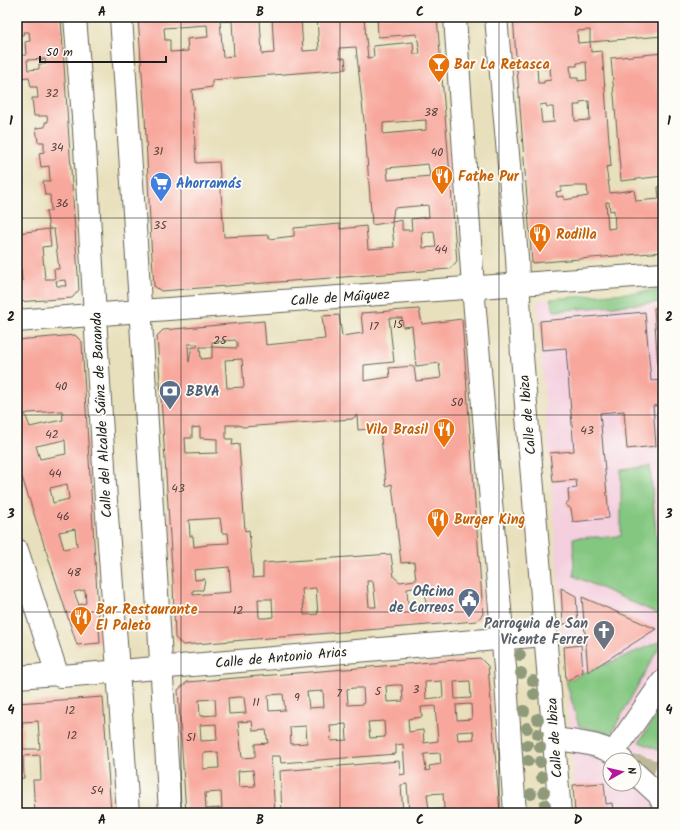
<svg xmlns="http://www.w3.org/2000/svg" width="680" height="830" font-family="Kalam,sans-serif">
<rect width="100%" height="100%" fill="#fdfcf7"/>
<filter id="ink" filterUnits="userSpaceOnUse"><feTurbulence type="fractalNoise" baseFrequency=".025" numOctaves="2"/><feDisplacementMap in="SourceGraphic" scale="8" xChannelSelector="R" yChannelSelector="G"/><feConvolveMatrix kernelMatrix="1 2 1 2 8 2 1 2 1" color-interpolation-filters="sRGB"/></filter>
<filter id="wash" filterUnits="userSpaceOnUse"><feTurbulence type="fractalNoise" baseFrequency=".012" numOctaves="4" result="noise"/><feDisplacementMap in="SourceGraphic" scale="16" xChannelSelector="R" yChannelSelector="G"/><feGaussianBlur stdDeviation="0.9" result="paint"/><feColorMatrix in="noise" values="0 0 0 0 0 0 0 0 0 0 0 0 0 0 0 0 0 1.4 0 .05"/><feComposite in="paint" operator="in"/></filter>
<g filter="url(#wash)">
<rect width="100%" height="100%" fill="#e8e0bc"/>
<path fill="#f4cfde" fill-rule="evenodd" d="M 663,290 L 663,813 L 576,813 L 537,300 ZM 610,760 L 634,760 L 634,784 L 610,784 Z"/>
<g fill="#84c781" stroke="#50724e">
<path d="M 663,290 L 663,302 L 554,311 L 550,299 Z"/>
<path d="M 650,466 L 663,610 L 663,616 L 574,576 L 573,538 L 621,536 L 621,470 Z"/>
<path d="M 663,640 L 611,734 L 579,726 L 566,681 Z"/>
<path d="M 663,706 L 663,752 L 639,742 Z"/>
</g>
<g id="blocks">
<g fill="#f8a79c" fill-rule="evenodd">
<path d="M 17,17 L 59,17 L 61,19 L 79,290 L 72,298 L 17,302 L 17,281 L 22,281 L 21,269 L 17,269 L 17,252 L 21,252 L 18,233 L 49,229 L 51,246 L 42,247 L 45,279 L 55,279 L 54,269 L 59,269 L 54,229 L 49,229 L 46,211 L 51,211 L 50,195 L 45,195 L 43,181 L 50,181 L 49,166 L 41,167 L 39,153 L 44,152 L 44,142 L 38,142 L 36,128 L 45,127 L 45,122 L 48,122 L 47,116 L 34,116 L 32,98 L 38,98 L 37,87 L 31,87 L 29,77 L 17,78 L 17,56 L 26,55 L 25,42 L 30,41 L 29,32 L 23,32 L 24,35 L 17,35 ZM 45,59 L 46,64 L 39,64 L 39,69 L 28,70 L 27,60 ZM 65,280 L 66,286 L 57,286 L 56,281 Z"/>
<path d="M 138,17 L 266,17 L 266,18 L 260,19 L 262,54 L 274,53 L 272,17 L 301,17 L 303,51 L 319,50 L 317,17 L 364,17 L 368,58 L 374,57 L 373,46 L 413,42 L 414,54 L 420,54 L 417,34 L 378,37 L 377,17 L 437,17 L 457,261 L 450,269 L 370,275 L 161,291 L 154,286 L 151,242 L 145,117 ZM 220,21 L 232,21 L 234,56 L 223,57 ZM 207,25 L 208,37 L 187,39 L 188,51 L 170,52 L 170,40 L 165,40 L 164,28 ZM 356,47 L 365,130 L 372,225 L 392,222 L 394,208 L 428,205 L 429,217 L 411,219 L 412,230 L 402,230 L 402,220 L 392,222 L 394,247 L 368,249 L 366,226 L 340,229 L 340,224 L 294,228 L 294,236 L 269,239 L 269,235 L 224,237 L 219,162 L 196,163 L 192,90 L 212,87 L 212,80 L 346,69 L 345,58 L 340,58 L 339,48 ZM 426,120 L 426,130 L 383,134 L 383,123 ZM 428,164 L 430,176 L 388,180 L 387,168 ZM 434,231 L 436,247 L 423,248 L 422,232 Z"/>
<path d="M 513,17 L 589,17 L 589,18 L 600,17 L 663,17 L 663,36 L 590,42 L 591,52 L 602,51 L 611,166 L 606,167 L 610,193 L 634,190 L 636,201 L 659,199 L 658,187 L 663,186 L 663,252 L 532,263 ZM 590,30 L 590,42 L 578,43 L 577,31 ZM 586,62 L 587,80 L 578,81 L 578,78 L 571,78 L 570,66 L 577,66 L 577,63 ZM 537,66 L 543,66 L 544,69 L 550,68 L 551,80 L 544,81 L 544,83 L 538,83 ZM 589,101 L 590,120 L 575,121 L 574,105 L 580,105 L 580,102 ZM 546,104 L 547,107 L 553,107 L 554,122 L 542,123 L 540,105 ZM 574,186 L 587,186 L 588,196 L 564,200 L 564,196 L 557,197 L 556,192 L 561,191 L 561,187 ZM 606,202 L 609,202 L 610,211 L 614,210 L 615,228 L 608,229 Z"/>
<path d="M 663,53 L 663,176 L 621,181 L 611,58 Z"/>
<path d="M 663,307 L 663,368 L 658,368 L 654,308 Z"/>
<path d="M 419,309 L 422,324 L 462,319 L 483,614 L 477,621 L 183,645 L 175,638 L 173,583 L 157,336 L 163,330 L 264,321 L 266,345 L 325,339 L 322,316 L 339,315 L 342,336 L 363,333 L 361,313 ZM 389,318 L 402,318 L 403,327 L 412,326 L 416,366 L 439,363 L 441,378 L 416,381 L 414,366 L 389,368 L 390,377 L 364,381 L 364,365 L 394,362 ZM 235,340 L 237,342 L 237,348 L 212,347 L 212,358 L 201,359 L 200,347 L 212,347 L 212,342 ZM 188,344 L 198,344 L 197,347 L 192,347 L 189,362 ZM 242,359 L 244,387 L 227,388 L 225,360 ZM 357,415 L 358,430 L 380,428 L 386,486 L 392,484 L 401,563 L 414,562 L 416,580 L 400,582 L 394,577 L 391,554 L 263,563 L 263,577 L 253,578 L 249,530 L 245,531 L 239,444 L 232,445 L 233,439 L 226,439 L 226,425 L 238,425 L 243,427 L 352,419 ZM 200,427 L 200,438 L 217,439 L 217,453 L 186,454 L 185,438 L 192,438 L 192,428 ZM 220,518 L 222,533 L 228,533 L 229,543 L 207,544 L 207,545 L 194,547 L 193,536 L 190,536 L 189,520 ZM 229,567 L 231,592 L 193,595 L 193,590 L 203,590 L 205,579 L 195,580 L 194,570 ZM 367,581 L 373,581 L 376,607 L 369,607 ZM 425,586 L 426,605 L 411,607 L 408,604 L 407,589 ZM 316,588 L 318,614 L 304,615 L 302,589 ZM 258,599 L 272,599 L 273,617 L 266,618 L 260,618 L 259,617 Z"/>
<path d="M 645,312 L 651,381 L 663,380 L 663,405 L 653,406 L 656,446 L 627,449 L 624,411 L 600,413 L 609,518 L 573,522 L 571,509 L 565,504 L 569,501 L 568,489 L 577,488 L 576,480 L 553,482 L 550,453 L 574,451 L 566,348 L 542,350 L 540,321 Z"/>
<path d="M 75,335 L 82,342 L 100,643 L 77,645 L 17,462 L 17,340 ZM 62,411 L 63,420 L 52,422 L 30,427 L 25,414 L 29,413 ZM 65,440 L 66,454 L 40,459 L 36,446 ZM 67,484 L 69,499 L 53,503 L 50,488 ZM 75,529 L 77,546 L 64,549 L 59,532 ZM 85,590 L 86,603 L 79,605 L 74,592 Z"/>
<path d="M 561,588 L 576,596 L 578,623 L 563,624 Z"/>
<path d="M 582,597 L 656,629 L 588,672 Z"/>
<path d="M 581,645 L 583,672 L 566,681 L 564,647 Z"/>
<path d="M 480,658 L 488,666 L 500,813 L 479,813 L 479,811 L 463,812 L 463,813 L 409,813 L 407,784 L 401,785 L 403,813 L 282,813 L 280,771 L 399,761 L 400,775 L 405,774 L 403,744 L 396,745 L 396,754 L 281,763 L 280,756 L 271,756 L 275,813 L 256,813 L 256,810 L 240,811 L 240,813 L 186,813 L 178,690 L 187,682 ZM 442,681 L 443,697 L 426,699 L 425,682 ZM 470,681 L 471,698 L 455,699 L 454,682 ZM 394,685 L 402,685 L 403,701 L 387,702 L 386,686 ZM 354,688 L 363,688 L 364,704 L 348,705 L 347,689 ZM 323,691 L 324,707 L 309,708 L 307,692 ZM 283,694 L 285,710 L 269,711 L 268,695 ZM 237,697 L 244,697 L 246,713 L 229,714 L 228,698 ZM 215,699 L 216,715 L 200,716 L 199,700 ZM 471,704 L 472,719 L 457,720 L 456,705 ZM 435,706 L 438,741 L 424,743 L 423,730 L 409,732 L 408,719 L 422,717 L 421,707 ZM 252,721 L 253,731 L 266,730 L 268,743 L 255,744 L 255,757 L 242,758 L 238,722 ZM 384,721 L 385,737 L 370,738 L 368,722 ZM 216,724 L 217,740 L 201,741 L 200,725 ZM 346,724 L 347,740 L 331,741 L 330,725 ZM 306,726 L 307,743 L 291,744 L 290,727 ZM 473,731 L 474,739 L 458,740 L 457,732 ZM 218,752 L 219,768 L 203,769 L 203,753 ZM 440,753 L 441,764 L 429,766 L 430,770 L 426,771 L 424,754 ZM 253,770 L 255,786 L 239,787 L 238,771 ZM 221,792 L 222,808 L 206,809 L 205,793 ZM 443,793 L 444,809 L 429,810 L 427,794 Z"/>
<path d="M 103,697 L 111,813 L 35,813 L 33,780 L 41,780 L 40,755 L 23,756 L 24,778 L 17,779 L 17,703 ZM 38,721 L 40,749 L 23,749 L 22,722 Z"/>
<path d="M 604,783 L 606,804 L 612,803 L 613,813 L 575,813 L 573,785 Z"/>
</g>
</g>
</g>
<g filter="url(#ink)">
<use href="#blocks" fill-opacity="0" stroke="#636154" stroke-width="1"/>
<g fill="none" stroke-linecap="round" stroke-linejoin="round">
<path stroke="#bfb99c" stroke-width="22" stroke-dasharray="22 11" stroke-linecap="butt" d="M 634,768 L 638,766 L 663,774"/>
<g stroke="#636154" stroke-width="24">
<g id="minor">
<path d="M 75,17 L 84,130 L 106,501 L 128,813"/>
<path d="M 121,17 L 139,288 L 170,813"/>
<path d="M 455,17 L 473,287 L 505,668 L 515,813"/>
<path d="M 496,17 L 517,257 L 522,356 L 560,813"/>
<path d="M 17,321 L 140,311 L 663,274"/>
<path d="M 17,550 L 57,674"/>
<path d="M 17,677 L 57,674 L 60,676 L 62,676 L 545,635"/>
<path d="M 554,739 C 577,742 605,743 622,760"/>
<path d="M 614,752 L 663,681"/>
<path d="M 634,772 L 659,795 L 663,804"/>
</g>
</g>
<use href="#minor" stroke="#fff" stroke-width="22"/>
</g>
<g fill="#8f9a7a">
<circle cx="520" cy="655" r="6"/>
<circle cx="521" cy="673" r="6"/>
<circle cx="533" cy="681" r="6"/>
<circle cx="534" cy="694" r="6"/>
<circle cx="524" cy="711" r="6"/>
<circle cx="538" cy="719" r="6"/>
<circle cx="527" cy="728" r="6"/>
<circle cx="538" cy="734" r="6"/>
<circle cx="527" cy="745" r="6"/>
<circle cx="540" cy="747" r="6"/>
<circle cx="528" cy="761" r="6"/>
<circle cx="540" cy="762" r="6"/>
<circle cx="542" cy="777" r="6"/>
<circle cx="544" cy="792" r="6"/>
<circle cx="531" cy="794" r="6"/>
<circle cx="545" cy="805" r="6"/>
</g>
</g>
<path fill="none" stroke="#1c1c1c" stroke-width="1" stroke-opacity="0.55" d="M 181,17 L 181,813M 340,17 L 340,813M 499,17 L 499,813M 17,218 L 663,218M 17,415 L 663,415M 17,612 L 663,612"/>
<defs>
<g id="bar-pin" transform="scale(1.15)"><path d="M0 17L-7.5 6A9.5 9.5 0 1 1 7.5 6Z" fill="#e8710a" stroke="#fdfcf7"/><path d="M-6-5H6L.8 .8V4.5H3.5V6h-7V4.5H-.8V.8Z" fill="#fff"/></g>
<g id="restaurant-pin" transform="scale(1.15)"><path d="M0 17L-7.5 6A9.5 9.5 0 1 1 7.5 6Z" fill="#e8710a" stroke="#fdfcf7"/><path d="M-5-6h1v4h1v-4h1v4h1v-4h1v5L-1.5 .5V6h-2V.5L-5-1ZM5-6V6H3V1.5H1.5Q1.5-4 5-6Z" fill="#fff"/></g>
<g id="supermarket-pin" transform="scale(1.15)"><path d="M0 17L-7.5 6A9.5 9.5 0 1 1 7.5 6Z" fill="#3f7fe0" stroke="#fdfcf7"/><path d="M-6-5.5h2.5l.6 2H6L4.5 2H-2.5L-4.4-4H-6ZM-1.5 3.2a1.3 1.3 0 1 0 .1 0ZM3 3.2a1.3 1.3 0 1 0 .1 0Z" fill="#fff"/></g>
<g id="bank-pin" transform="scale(1.15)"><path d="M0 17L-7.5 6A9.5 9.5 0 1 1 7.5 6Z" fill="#5c6f8a" stroke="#fdfcf7"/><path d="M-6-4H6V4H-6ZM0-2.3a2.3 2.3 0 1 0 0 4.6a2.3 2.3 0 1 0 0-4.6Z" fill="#fff"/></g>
<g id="civic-pin" transform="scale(1.15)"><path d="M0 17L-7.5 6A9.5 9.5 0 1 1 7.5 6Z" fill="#5c6f8a" stroke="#fdfcf7"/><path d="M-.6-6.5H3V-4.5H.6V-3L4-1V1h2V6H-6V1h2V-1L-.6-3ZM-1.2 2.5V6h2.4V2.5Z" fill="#fff"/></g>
<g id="church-pin" transform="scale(1.15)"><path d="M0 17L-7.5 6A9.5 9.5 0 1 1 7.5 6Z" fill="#6b7280" stroke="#fdfcf7"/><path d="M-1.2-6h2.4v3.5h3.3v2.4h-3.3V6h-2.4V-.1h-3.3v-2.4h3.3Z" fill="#fff"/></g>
</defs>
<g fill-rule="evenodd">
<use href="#bar-pin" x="439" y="64"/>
<use href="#restaurant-pin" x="442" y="176"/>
<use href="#supermarket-pin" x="161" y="183"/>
<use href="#restaurant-pin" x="540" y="234"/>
<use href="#bank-pin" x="170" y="391"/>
<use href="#restaurant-pin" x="444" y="429"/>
<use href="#restaurant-pin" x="438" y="519"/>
<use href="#civic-pin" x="469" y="599"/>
<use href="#restaurant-pin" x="81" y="617"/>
<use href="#church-pin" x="604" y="631"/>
</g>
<g text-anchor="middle" stroke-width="3.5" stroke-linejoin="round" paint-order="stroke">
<g font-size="12" fill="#533f3c">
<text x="52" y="97">32</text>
<text x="431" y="116">38</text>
<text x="57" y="151">34</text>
<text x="158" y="155">31</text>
<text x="437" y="156">40</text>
<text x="62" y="207">36</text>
<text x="160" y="229">35</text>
<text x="441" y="253">44</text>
<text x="398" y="328">15</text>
<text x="374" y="330">17</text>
<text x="220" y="344">25</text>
<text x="61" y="390">40</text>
<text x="457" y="406">50</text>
<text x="587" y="434">43</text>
<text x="52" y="438">42</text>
<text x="55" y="477">44</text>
<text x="178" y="492">43</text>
<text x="63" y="520">46</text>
<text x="74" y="576">48</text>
<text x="238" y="614">12</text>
<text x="416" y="693">3</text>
<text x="378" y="695">5</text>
<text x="339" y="697">7</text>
<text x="297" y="701">9</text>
<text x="256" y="706">11</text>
<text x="70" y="714">12</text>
<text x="72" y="739">12</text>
<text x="191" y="741">51</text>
<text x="97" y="794">54</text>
</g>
<g font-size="14" font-weight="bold" fill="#c56008" stroke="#fdfcf7" text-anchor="start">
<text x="454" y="69">Bar La Retasca</text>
<text x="458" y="181">Fathe Pur</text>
<text x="556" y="239">Rodilla</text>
<text x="428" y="434" text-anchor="end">Vila Brasil</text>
<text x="454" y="524">Burger King</text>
<text x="96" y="614">Bar Restaurante<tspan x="96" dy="16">El Paleto</tspan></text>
</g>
<g font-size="14" font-weight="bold" fill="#366cbe" stroke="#fdfcf7" text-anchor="start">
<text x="176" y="188">Ahorramás</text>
</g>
<g font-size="14" fill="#1c1c1c" stroke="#fdfcf7">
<text transform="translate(340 297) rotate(-4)" y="5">Calle de Máiquez</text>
<text transform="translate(101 415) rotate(-93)" y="5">Calle del Alcalde Sáinz de Baranda</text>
<text transform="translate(527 415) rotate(-95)" y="5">Calle de Ibiza</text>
<text transform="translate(281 657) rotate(-5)" y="5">Calle de Antonio Arias</text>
<text transform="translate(554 738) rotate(-94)" y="5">Calle de Ibiza</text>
</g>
<g font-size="14" font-weight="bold" fill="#4e5e75" stroke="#fdfcf7" text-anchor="start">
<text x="186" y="396">BBVA</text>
<text x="454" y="596" text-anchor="end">Oficina<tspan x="454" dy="16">de Correos</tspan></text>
</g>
<g font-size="14" font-weight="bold" fill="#5b616d" stroke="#fdfcf7" text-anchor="end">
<text x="588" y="628">Parroquia de San<tspan x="588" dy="16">Vicente Ferrer</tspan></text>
</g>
</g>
<rect width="680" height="830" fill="none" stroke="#fdfcf7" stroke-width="44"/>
<g transform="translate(622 772) rotate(82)"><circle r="19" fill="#fdfcf7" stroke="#a3a29f"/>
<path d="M0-3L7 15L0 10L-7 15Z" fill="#b5179e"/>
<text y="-6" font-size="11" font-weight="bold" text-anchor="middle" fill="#1c1c1c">N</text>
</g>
<path d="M40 56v6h126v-6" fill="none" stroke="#1c1c1c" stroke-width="2"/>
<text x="46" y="56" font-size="12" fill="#1c1c1c" stroke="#fdfcf7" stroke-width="3" paint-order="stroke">50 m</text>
<rect x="22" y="22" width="636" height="786" fill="none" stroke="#1c1c1c" stroke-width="1.5"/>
<g font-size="13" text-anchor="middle" font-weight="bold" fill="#1c1c1c">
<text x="102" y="16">A</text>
<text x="260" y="16">B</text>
<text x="420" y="16">C</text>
<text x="578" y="16">D</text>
<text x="11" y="125">1</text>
<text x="669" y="125">1</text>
<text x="11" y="321">2</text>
<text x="669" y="321">2</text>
<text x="11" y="518">3</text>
<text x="669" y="518">3</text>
<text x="11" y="714">4</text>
<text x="669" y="714">4</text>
<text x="102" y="824">A</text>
<text x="260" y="824">B</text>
<text x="420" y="824">C</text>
<text x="578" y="824">D</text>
</g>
</svg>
